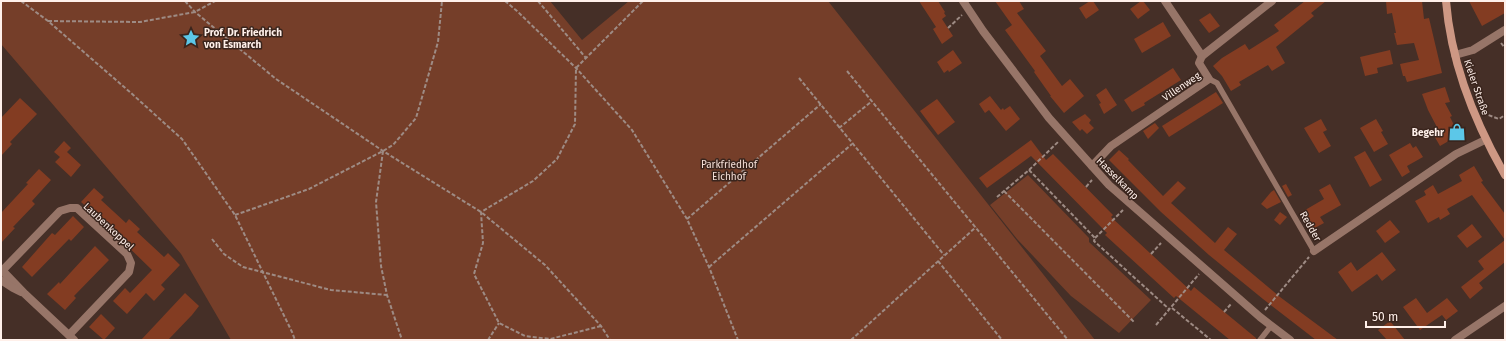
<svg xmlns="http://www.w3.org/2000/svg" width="1506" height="341" font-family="'Fira Sans',sans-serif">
<rect width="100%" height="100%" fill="#452f27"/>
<g fill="#753e29">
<path d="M 1,1 L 550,1 L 582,40 L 629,1 L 828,1 L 1095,340 L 231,340 L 181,254 L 1,44 Z"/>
<path d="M 1028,175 L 1089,238 L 1089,242 L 1151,300 L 1119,333 L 1071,296 L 1017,239 L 990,205 Z"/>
</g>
<g fill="#833c22">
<path d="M 919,1 L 938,1 L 945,12 L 944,13 L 946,16 L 942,19 L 953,36 L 942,44 L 933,29 L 936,27 Z"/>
<path d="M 995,1 L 1019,1 L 1024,9 L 1017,13 L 1046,51 L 1040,56 L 1062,86 L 1070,79 L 1084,96 L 1064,113 L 1050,96 L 1051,96 L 1034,72 L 1035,71 L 1005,30 L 1012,25 Z"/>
<path d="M 1090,1 L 1093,1 L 1099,10 L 1086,19 L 1079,8 Z"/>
<path d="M 1141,1 L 1143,1 L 1150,10 L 1138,19 L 1130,9 Z"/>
<path d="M 1305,1 L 1326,1 L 1311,13 L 1314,16 L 1276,47 L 1285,63 L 1272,71 L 1268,65 L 1239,82 L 1241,85 L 1231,91 L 1222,76 L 1213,66 L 1222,58 L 1245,44 L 1249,50 L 1279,31 L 1274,25 Z"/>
<path d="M 1386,1 L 1422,1 L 1424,19 L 1429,18 L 1442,73 L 1407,82 L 1405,76 L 1403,76 L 1400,64 L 1419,60 L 1414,43 L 1397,45 L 1394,33 L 1396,33 L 1392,13 L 1387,14 Z"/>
<path d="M 1469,1 L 1505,1 L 1505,13 L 1482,26 Z"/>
<path d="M 1210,13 L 1220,26 L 1209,33 L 1199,20 Z"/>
<path d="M 1163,22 L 1171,36 L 1142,53 L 1134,39 Z"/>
<path d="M 953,50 L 962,63 L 949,72 L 948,70 L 944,73 L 937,62 Z"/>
<path d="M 1390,50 L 1393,64 L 1377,68 L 1378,73 L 1365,76 L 1360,57 Z"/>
<path d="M 1173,68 L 1181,80 L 1144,103 L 1145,105 L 1132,112 L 1124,100 Z"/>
<path d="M 1445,87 L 1450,102 L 1445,103 L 1452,116 L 1450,117 L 1459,135 L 1440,146 L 1433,134 L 1439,131 L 1428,110 L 1422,94 Z"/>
<path d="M 1106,88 L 1117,105 L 1104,114 L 1099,104 L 1101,103 L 1096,95 Z"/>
<path d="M 1216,92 L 1223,103 L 1169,137 L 1162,126 Z"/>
<path d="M 990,96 L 1001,110 L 1003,108 L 1004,110 L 1010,106 L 1020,119 L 1006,131 L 989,110 L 985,113 L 979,104 Z"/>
<path d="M 20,98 L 37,114 L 10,142 L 12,144 L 1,156 L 1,118 Z"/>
<path d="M 937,99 L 955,122 L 938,135 L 920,111 Z"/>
<path d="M 1085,114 L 1091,120 L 1089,123 L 1094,128 L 1087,134 L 1082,129 L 1080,131 L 1072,122 Z"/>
<path d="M 1321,119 L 1327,130 L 1323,132 L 1331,146 L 1319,153 L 1304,128 Z"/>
<path d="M 1376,119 L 1383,131 L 1381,132 L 1388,144 L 1374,152 L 1360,128 Z"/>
<path d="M 1155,123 L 1159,128 L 1148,139 L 1143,131 Z"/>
<path d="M 1031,140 L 1046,160 L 1053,154 L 1113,215 L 1111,217 L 1191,291 L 1194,287 L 1256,338 L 1256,340 L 1230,340 L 1176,296 L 1174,298 L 1105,235 L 1107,233 L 1031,156 L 987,188 L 979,178 Z"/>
<path d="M 64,141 L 71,148 L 67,152 L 81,165 L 71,177 L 55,162 L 60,157 L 54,152 Z"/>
<path d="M 1410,143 L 1413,148 L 1416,146 L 1423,157 L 1407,166 L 1410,172 L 1402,177 L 1389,155 Z"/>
<path d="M 1119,150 L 1129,159 L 1128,160 L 1163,196 L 1178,181 L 1186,188 L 1171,203 L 1215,243 L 1228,227 L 1237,234 L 1224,250 L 1280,297 L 1338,340 L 1316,340 L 1263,299 L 1209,255 L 1161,212 L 1109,160 Z"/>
<path d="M 1365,151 L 1382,180 L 1370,187 L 1354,157 Z"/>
<path d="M 1474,166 L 1483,181 L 1481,182 L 1505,214 L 1505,262 L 1479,283 L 1483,288 L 1470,299 L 1461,287 L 1484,269 L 1478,261 L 1505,240 L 1472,195 L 1447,209 L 1450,214 L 1440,220 L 1439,217 L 1428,223 L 1415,201 L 1426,195 L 1424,191 L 1433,185 L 1438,194 L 1462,181 L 1459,175 Z"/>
<path d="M 39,169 L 51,180 L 32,201 L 35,204 L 13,227 L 15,228 L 1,243 L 1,213 L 28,184 L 26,183 Z"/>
<path d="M 1286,184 L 1292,195 L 1288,197 L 1282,186 Z"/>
<path d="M 1330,184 L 1341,205 L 1320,217 L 1324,223 L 1311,230 L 1300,213 L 1324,199 L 1319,190 Z"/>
<path d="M 94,188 L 104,197 L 101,200 L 126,223 L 129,219 L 140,229 L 137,232 L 164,257 L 168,253 L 180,265 L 161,285 L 165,289 L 154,301 L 146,293 L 127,314 L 113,301 L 125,288 L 130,293 L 152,270 L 115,234 L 116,233 L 81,202 Z"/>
<path d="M 1274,190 L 1281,202 L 1267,209 L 1261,204 L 1271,192 Z"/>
<path d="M 1280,212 L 1287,217 L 1280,225 L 1274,220 Z"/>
<path d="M 73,216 L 84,227 L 71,241 L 69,239 L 32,277 L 22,267 L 52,233 L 55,235 Z"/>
<path d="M 1390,220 L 1400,232 L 1385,243 L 1376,231 Z"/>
<path d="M 1472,224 L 1482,237 L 1467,248 L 1457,236 Z"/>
<path d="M 95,246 L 109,260 L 74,296 L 76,298 L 65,310 L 47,294 L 59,282 L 60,284 Z"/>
<path d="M 1382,252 L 1396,270 L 1382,281 L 1377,274 L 1352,292 L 1338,272 L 1351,262 L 1357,271 Z"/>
<path d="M 185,293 L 199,306 L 192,315 L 168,340 L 141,340 Z"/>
<path d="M 1416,298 L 1427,313 L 1447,298 L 1458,311 L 1446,320 L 1442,315 L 1420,330 L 1403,307 Z"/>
<path d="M 101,314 L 115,328 L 104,340 L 89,327 Z"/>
<path d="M 1390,321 L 1405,340 L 1387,340 L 1378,330 Z"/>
</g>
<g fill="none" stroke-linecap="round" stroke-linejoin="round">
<g stroke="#9e8b84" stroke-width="2" stroke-dasharray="4 2" stroke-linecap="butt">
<path d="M 21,1 L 48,21 L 131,93 L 182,139 L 235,215 L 292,332 L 295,340"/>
<path d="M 185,1 L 195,12 L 276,79 L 383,151 L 481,212 L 545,265 L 601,326 L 610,340"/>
<path d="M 505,1 L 517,11 L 576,68 L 632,130 L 687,219 L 709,267 L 738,340"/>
<path d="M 538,1 L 586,58"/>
<path d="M 48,21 L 140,22 L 195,12 L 215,1"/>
<path d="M 948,28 L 962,15"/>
<path d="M 1501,43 L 1505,48"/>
<path d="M 847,71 L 1068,340"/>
<path d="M 799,78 L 944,255"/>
<path d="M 1483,113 L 1499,119 L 1505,115"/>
<path d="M 839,128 L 872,101"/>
<path d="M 383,151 L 376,202 L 381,266 L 387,295 L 402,340"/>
<path d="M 1029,170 L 1095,238 L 1094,241 L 1169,309"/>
<path d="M 1086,187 L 1092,180"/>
<path d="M 1004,191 L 1134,322"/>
<path d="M 997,197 L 1029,170 L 1058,142"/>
<path d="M 235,215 L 309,189 L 383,151 L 393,145 L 416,118 L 438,42 L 442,1"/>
<path d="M 687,219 L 821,104"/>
<path d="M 1095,238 L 1123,210"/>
<path d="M 212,239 L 224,254 L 243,267 L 331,290 L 387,295"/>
<path d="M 1151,254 L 1161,243"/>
<path d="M 938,261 L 1002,340"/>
<path d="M 709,267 L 852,144"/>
<path d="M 1172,308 L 1211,340"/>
<path d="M 1265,310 L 1309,257"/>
<path d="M 1224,312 L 1231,304"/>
<path d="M 1156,325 L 1199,274"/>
<path d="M 601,326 L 550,339 L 525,336 L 499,323 L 474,274 L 483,243 L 481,212 L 533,181 L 557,159 L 575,124 L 576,68 L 643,1"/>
<path d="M 488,340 L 499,323"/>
<path d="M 851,340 L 976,227"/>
</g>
<g stroke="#977568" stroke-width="5.5">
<path d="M 1209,79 L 1217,83 L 1314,251"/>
<path d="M 1260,340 L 1271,326"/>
</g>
<g stroke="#977568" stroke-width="8">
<path d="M 963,1 L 983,31 L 1049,118 L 1109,185 L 1260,317 L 1290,340"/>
<path d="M 1165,1 L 1202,56"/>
<path d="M 1455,55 L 1473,50 L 1505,30"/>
<path d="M 1092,166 L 1111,146 L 1209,79 L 1199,63 L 1202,56 L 1272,1"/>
<path d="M 1314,251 L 1456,154 L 1485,140"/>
<path d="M 1,269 L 25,294 L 74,340"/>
<path d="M 1,272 L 60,211 L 70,208 L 77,208 L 127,254 L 131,263 L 129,272 L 69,335"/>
<path d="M 1,280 L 13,288 L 21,292"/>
</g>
<path stroke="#977568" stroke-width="8" d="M 1455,340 L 1505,306"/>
<path stroke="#ce9884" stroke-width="8" d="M 1446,1 C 1451,63 1474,121 1505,175"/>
</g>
<defs>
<g id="sight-bare" transform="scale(1.38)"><path d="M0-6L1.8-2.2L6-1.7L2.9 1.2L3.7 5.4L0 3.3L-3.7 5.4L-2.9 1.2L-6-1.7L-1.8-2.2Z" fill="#5cc7e8" stroke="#3a251d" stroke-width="2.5" paint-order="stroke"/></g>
<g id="shop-bare" transform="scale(1.38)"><path d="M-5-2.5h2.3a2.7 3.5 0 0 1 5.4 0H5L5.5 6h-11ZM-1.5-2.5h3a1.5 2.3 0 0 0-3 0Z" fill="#5cc7e8" stroke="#3a251d" stroke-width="2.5" paint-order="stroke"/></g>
</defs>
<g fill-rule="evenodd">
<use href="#sight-bare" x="191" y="38"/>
<use href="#shop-bare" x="1457" y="132"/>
</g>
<g text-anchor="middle" stroke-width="3" stroke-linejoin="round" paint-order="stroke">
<g font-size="10" font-weight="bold" fill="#fff0ea" stroke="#3a251d" text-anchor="start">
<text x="204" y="36">Prof. Dr. Friedrich<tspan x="204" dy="12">von Esmarch</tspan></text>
<text x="1444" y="136" text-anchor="end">Begehr</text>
</g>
<g font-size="10" fill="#fff0ea" stroke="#3a251d">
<text transform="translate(1181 86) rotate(-34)" y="4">Villenweg</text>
<text transform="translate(1477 87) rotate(71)" y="4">Kieler Straße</text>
<text transform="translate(1118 178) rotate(45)" y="4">Hasselkamp</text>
<text transform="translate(109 226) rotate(43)" y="4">Laubenkoppel</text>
<text transform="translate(1311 226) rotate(60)" y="4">Redder</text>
</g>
<g font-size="10" fill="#f5dfd7" stroke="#3a251d">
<text x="729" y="168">Parkfriedhof<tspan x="729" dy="12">Eichhof</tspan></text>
</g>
</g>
<rect width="1506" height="341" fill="none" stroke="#fff0ea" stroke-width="4"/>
<path d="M1366 321v6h79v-6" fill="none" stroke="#fff0ea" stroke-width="2"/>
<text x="1372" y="321" font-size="12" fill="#fff0ea" stroke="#3a251d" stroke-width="3" paint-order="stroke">50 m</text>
</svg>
